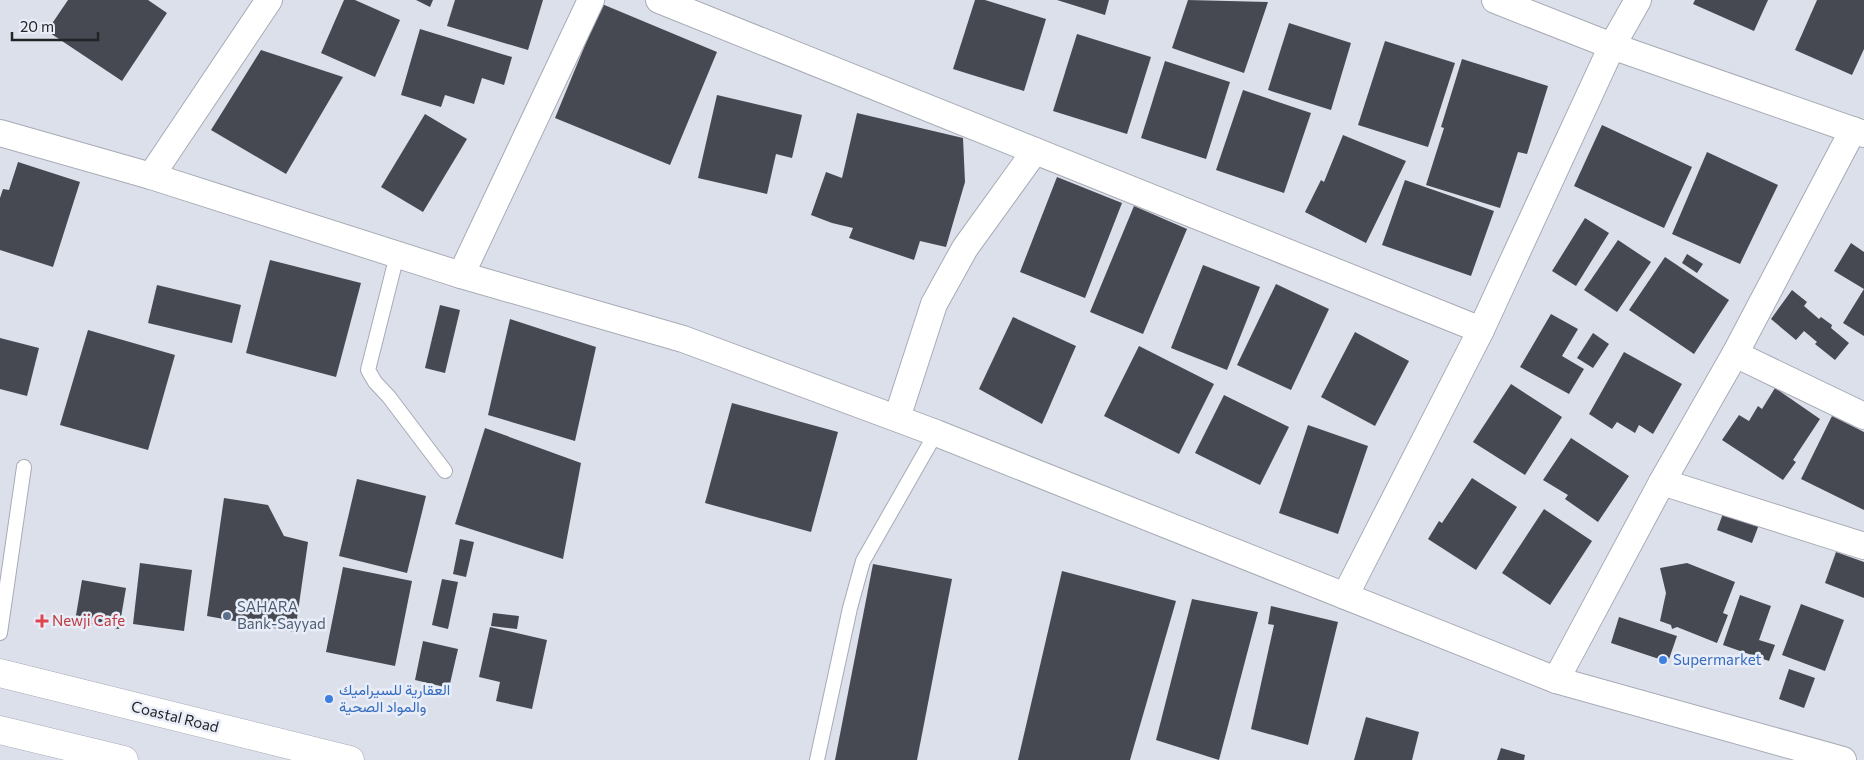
<svg xmlns="http://www.w3.org/2000/svg" width="1864" height="760" font-family="Commissioner,Vazirmatn,sans-serif">
<rect width="100%" height="100%" fill="#dce0eb"/>
<g fill="#464951">
<path d="M 68,0 L 148,0 L 167,13 L 122,81 L 47,31 Z"/>
<path d="M 344,0 L 355,0 L 400,20 L 375,77 L 321,53 Z"/>
<path d="M 416,0 L 433,0 L 430,7 Z"/>
<path d="M 455,0 L 543,0 L 528,50 L 447,26 Z"/>
<path d="M 975,0 L 985,0 L 1046,19 L 1024,91 L 953,69 Z"/>
<path d="M 1057,0 L 1109,0 L 1105,15 Z"/>
<path d="M 1188,0 L 1268,2 L 1244,73 L 1172,48 Z"/>
<path d="M 1695,0 L 1768,0 L 1754,31 L 1693,4 Z"/>
<path d="M 1817,0 L 1864,0 L 1864,49 L 1852,75 L 1795,50 Z"/>
<path d="M 602,4 L 717,52 L 670,165 L 555,118 Z"/>
<path d="M 1289,23 L 1351,43 L 1331,110 L 1268,90 Z"/>
<path d="M 420,29 L 512,57 L 504,85 L 482,78 L 474,104 L 445,95 L 441,107 L 401,95 Z"/>
<path d="M 1077,34 L 1151,57 L 1127,134 L 1053,111 Z"/>
<path d="M 1385,41 L 1455,63 L 1428,147 L 1358,125 Z"/>
<path d="M 261,50 L 343,77 L 286,174 L 211,130 Z"/>
<path d="M 1462,59 L 1548,86 L 1527,154 L 1518,152 L 1500,208 L 1426,185 L 1444,128 L 1441,127 Z"/>
<path d="M 1165,61 L 1230,82 L 1206,159 L 1141,138 Z"/>
<path d="M 1243,90 L 1311,113 L 1284,193 L 1216,170 Z"/>
<path d="M 717,95 L 802,115 L 792,158 L 776,154 L 767,194 L 698,178 Z"/>
<path d="M 857,113 L 963,138 L 965,182 L 946,247 L 920,241 L 914,260 L 849,238 L 853,228 L 832,223 L 811,215 L 826,172 L 842,178 Z"/>
<path d="M 425,114 L 467,139 L 423,212 L 381,187 Z"/>
<path d="M 1602,125 L 1692,167 L 1664,228 L 1574,186 Z"/>
<path d="M 1343,135 L 1406,161 L 1366,243 L 1305,212 L 1321,180 L 1324,182 Z"/>
<path d="M 1707,152 L 1778,185 L 1740,264 L 1672,234 Z"/>
<path d="M 18,162 L 80,182 L 53,267 L 0,250 L 0,198 L 3,189 L 9,190 Z"/>
<path d="M 1057,177 L 1122,203 L 1085,298 L 1020,272 Z"/>
<path d="M 1405,180 L 1494,211 L 1471,276 L 1382,245 Z"/>
<path d="M 1134,206 L 1187,229 L 1143,334 L 1090,312 Z"/>
<path d="M 1585,218 L 1609,233 L 1576,286 L 1552,271 Z"/>
<path d="M 1618,240 L 1651,262 L 1617,312 L 1584,290 Z"/>
<path d="M 1851,243 L 1864,252 L 1864,336 L 1843,323 L 1864,289 L 1834,271 Z"/>
<path d="M 1687,254 L 1703,264 L 1697,273 L 1682,263 Z"/>
<path d="M 1665,257 L 1729,300 L 1694,354 L 1629,310 Z"/>
<path d="M 270,260 L 361,283 L 336,377 L 246,353 Z"/>
<path d="M 1203,265 L 1260,287 L 1227,370 L 1171,348 Z"/>
<path d="M 1276,284 L 1329,309 L 1291,390 L 1237,365 Z"/>
<path d="M 157,285 L 241,305 L 232,343 L 148,323 Z"/>
<path d="M 1792,290 L 1807,302 L 1804,306 L 1819,319 L 1821,317 L 1832,325 L 1831,328 L 1849,343 L 1835,360 L 1815,344 L 1817,342 L 1804,331 L 1796,340 L 1771,319 Z"/>
<path d="M 440,305 L 460,310 L 445,373 L 425,368 Z"/>
<path d="M 1551,314 L 1578,329 L 1562,356 L 1584,369 L 1569,394 L 1520,367 Z"/>
<path d="M 1013,317 L 1076,346 L 1042,424 L 979,389 Z"/>
<path d="M 510,319 L 596,347 L 575,441 L 488,415 Z"/>
<path d="M 88,330 L 175,355 L 148,450 L 60,425 Z"/>
<path d="M 1355,332 L 1409,361 L 1375,426 L 1321,397 Z"/>
<path d="M 1593,333 L 1609,344 L 1593,368 L 1577,358 Z"/>
<path d="M 0,338 L 39,348 L 27,396 L 0,389 Z"/>
<path d="M 1139,346 L 1214,384 L 1179,454 L 1104,416 Z"/>
<path d="M 1624,352 L 1682,384 L 1653,434 L 1639,425 L 1635,433 L 1617,422 L 1612,429 L 1589,414 Z"/>
<path d="M 1511,384 L 1562,417 L 1525,475 L 1473,442 Z"/>
<path d="M 1775,388 L 1820,419 L 1793,460 L 1796,462 L 1783,480 L 1722,440 L 1739,415 L 1749,421 L 1758,406 L 1762,409 Z"/>
<path d="M 1224,395 L 1289,427 L 1260,485 L 1195,453 Z"/>
<path d="M 732,403 L 838,432 L 811,532 L 705,503 Z"/>
<path d="M 1832,416 L 1864,432 L 1864,510 L 1801,479 Z"/>
<path d="M 1308,425 L 1368,446 L 1338,534 L 1279,513 Z"/>
<path d="M 485,428 L 581,463 L 563,559 L 455,524 Z"/>
<path d="M 1571,438 L 1629,476 L 1598,522 L 1565,499 L 1568,495 L 1543,480 Z"/>
<path d="M 1472,478 L 1517,507 L 1476,570 L 1428,539 L 1439,521 L 1442,523 Z"/>
<path d="M 357,479 L 426,496 L 407,573 L 339,556 Z"/>
<path d="M 224,498 L 268,505 L 284,536 L 308,542 L 295,632 L 207,616 Z"/>
<path d="M 1725,508 L 1760,522 L 1752,543 L 1717,530 Z"/>
<path d="M 1544,509 L 1592,541 L 1550,605 L 1502,573 Z"/>
<path d="M 460,539 L 474,542 L 466,577 L 453,574 Z"/>
<path d="M 1836,552 L 1864,562 L 1864,598 L 1825,583 Z"/>
<path d="M 140,563 L 192,570 L 184,631 L 133,624 Z"/>
<path d="M 1687,563 L 1735,582 L 1723,613 L 1728,615 L 1717,643 L 1677,627 L 1672,629 L 1671,625 L 1660,621 L 1666,593 L 1660,568 Z"/>
<path d="M 873,564 L 952,579 L 917,760 L 835,760 Z"/>
<path d="M 343,567 L 412,581 L 395,666 L 326,652 Z"/>
<path d="M 1062,571 L 1176,601 L 1130,760 L 1018,760 Z"/>
<path d="M 442,579 L 458,582 L 448,629 L 432,625 Z"/>
<path d="M 82,580 L 126,588 L 119,629 L 75,621 Z"/>
<path d="M 1740,595 L 1771,606 L 1759,640 L 1775,645 L 1769,661 L 1723,645 Z"/>
<path d="M 1192,599 L 1258,612 L 1219,760 L 1156,740 Z"/>
<path d="M 1801,604 L 1844,620 L 1825,671 L 1782,655 Z"/>
<path d="M 1271,606 L 1338,622 L 1308,745 L 1251,729 L 1274,625 L 1268,624 Z"/>
<path d="M 493,613 L 519,616 L 517,629 L 491,626 Z"/>
<path d="M 1619,617 L 1677,636 L 1668,662 L 1611,643 Z"/>
<path d="M 490,627 L 547,640 L 532,709 L 496,701 L 500,682 L 479,677 Z"/>
<path d="M 423,641 L 458,649 L 449,688 L 415,680 Z"/>
<path d="M 1789,669 L 1815,678 L 1804,708 L 1779,699 Z"/>
<path d="M 1366,717 L 1419,732 L 1412,760 L 1354,760 Z"/>
<path d="M 1501,748 L 1525,755 L 1524,760 L 1497,760 Z"/>
</g>
<g fill="none" stroke-linecap="round" stroke-linejoin="round">
<g stroke="#a7abb5" stroke-width="16">
<g id="service">
<path d="M 397,255 L 368,370 L 375,382 L 389,397 L 445,471"/>
<path d="M 0,633 L 24,467"/>
<path d="M 817,760 L 850,608 L 863,561 L 936,433"/>
</g>
</g>
<g stroke="#a7abb5" stroke-width="28">
<g id="minor">
<path d="M 659,0 L 1481,330"/>
<path d="M 1495,0 L 1612,46 L 1864,134"/>
<path d="M 0,133 L 151,176 L 461,275 L 683,339 L 936,433 L 1556,680 L 1843,760"/>
<path d="M 151,176 L 269,0"/>
<path d="M 461,275 L 591,0"/>
<path d="M 1735,354 L 1864,416"/>
<path d="M 897,418 L 934,304 L 965,248 L 1035,151"/>
<path d="M 1662,482 L 1864,546"/>
<path d="M 1345,596 L 1481,330 L 1612,46 L 1638,0"/>
<path d="M 1556,680 L 1662,482 L 1735,354 L 1853,130"/>
</g>
</g>
<g stroke="#a7abb5" stroke-width="29">
<g id="trunk">
<path d="M 0,673 L 350,760"/>
<path d="M 0,730 L 124,760"/>
</g>
</g>
<use href="#service" stroke="#fff" stroke-width="14"/>
<use href="#minor" stroke="#fff" stroke-width="26"/>
<use href="#trunk" stroke="#fff" stroke-width="28"/>
</g>
<circle fill="#5c6f8a" stroke="#e9edf8" stroke-width="2" cx="227" cy="616" r="5"/>
<path fill="#e0444e" stroke="#e9edf8" stroke-width="2" d="M39.5 613.5h5v5h5v5h-5v5h-5v-5h-5v-5h5z"/>
<g fill="#3f7fe0" stroke="#e9edf8" stroke-width="2">
<circle cx="1663" cy="660" r="5"/>
<circle cx="329" cy="699" r="5"/>
</g>
<g text-anchor="middle" stroke-width="5" stroke-linejoin="round" paint-order="stroke">
<g font-size="15" fill="#4e5e75" stroke="#e9edf8" text-anchor="start">
<text x="237" y="612">SAHARA<tspan x="237" dy="17">Bank-Sayyad</tspan></text>
</g>
<g font-size="15" fill="#be3a42" stroke="#e9edf8" text-anchor="start">
<text x="52" y="626">Newji Cafe</text>
</g>
<g font-size="15" fill="#366cbe" stroke="#e9edf8" text-anchor="start">
<text x="1673" y="665">Supermarket</text>
<text x="339" y="695">العقارية للسيراميك<tspan x="339" dy="17">والمواد الصحية</tspan></text>
</g>
<g font-size="15" fill="#222427" stroke="#e9edf8">
<text transform="translate(175 717) rotate(14)" y="5">Coastal Road</text>
</g>
</g>
<path d="M12 32v8h86v-8" fill="none" stroke="#222427" stroke-width="2.5"/>
<text x="20" y="32" font-size="15" fill="#222427" stroke="#e9edf8" stroke-width="4" paint-order="stroke">20 m</text>
</svg>
